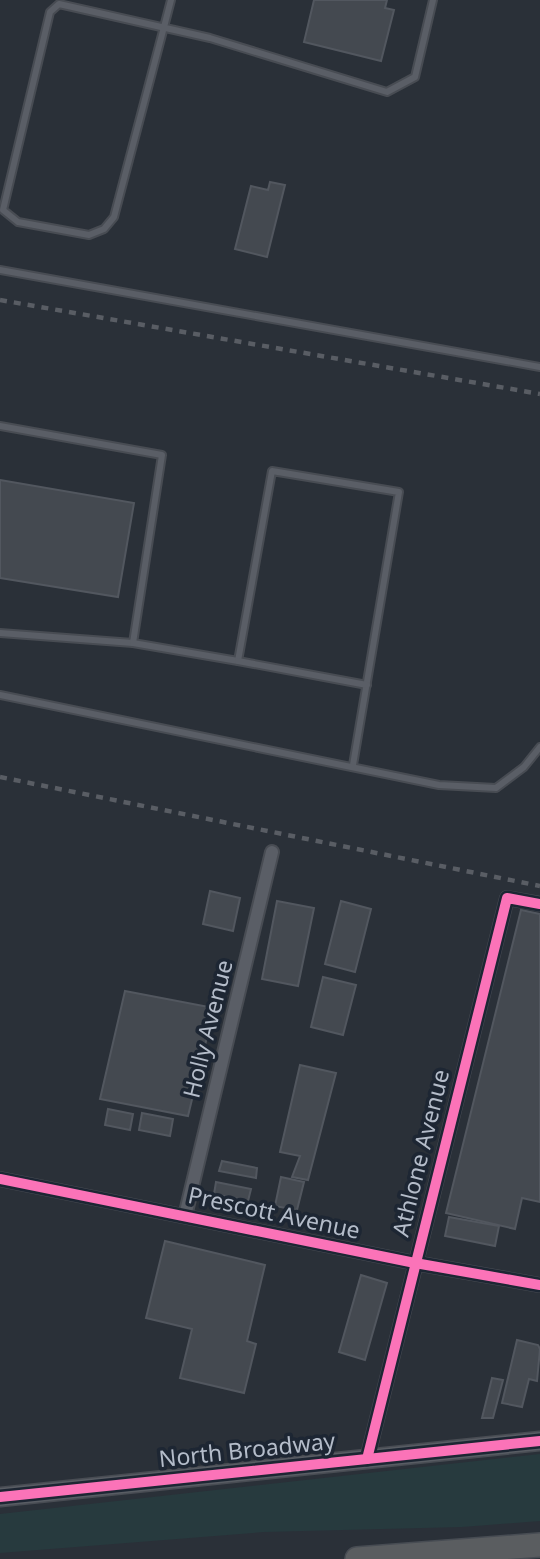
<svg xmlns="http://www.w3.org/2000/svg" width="540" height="1559" font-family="'Noto Sans',sans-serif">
<rect width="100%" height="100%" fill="#2a3038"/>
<path fill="#273a3e" d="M 540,1454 L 540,1521 L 462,1527 L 264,1532 L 0,1553 L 0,1514 Z"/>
<g fill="#444950" stroke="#52575f" stroke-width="2">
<path d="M 314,0 L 387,0 L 385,8 L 394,10 L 381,61 L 304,42 Z"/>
<path d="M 270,182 L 285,185 L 267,257 L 235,249 L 251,186 L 268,190 Z"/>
<path d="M 0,480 L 134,503 L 118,597 L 0,578 Z"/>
<path d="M 210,891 L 240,898 L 233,931 L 203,924 Z"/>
<path d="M 277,901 L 314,908 L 298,986 L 262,979 Z"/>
<path d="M 341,901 L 371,909 L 355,972 L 325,964 Z"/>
<path d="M 521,910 L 540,914 L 540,1202 L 522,1198 L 515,1229 L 446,1213 Z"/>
<path d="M 323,977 L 356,985 L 343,1035 L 311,1027 Z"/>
<path d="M 125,991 L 214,1008 L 188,1116 L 100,1099 Z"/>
<path d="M 300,1065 L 336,1073 L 308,1180 L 292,1177 L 300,1156 L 280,1152 Z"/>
<path d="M 108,1109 L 133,1114 L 130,1130 L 105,1125 Z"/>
<path d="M 142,1113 L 173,1119 L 170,1136 L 139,1130 Z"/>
<path d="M 222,1161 L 257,1168 L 256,1178 L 219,1171 Z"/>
<path d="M 281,1177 L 304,1182 L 297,1210 L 275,1206 Z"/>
<path d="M 216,1182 L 251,1189 L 248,1201 L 214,1194 Z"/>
<path d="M 449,1217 L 499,1226 L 495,1246 L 445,1236 Z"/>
<path d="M 165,1241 L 265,1265 L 247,1341 L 256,1344 L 244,1393 L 180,1378 L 192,1329 L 146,1318 Z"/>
<path d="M 361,1275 L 387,1283 L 365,1360 L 339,1352 Z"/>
<path d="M 517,1340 L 538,1345 L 540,1349 L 537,1381 L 529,1379 L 522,1407 L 502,1403 Z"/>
<path d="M 492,1378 L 503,1380 L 493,1418 L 482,1418 Z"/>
</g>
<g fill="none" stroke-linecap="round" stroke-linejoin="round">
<g stroke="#484c53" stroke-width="10">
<g id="lane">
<path d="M 171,0 L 164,27 L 114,217 L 104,229 L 89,235 L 18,222 L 3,210 L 50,12 L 59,4 L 210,38 L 387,92 L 415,77 L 433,0"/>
<path d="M 0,270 L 540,367"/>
<path d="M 0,426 L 162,455 L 133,643 L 0,633"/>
<path d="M 133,643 L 238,661 L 272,471 L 399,492 L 353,765"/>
<path d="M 238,661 L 367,685"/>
<path d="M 0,695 L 439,785 L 496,788 L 524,767 L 540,747"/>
</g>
</g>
<g stroke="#484c53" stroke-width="16">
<g id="street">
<path d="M 0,1179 L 415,1263 L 540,1285"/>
<path d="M 185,1216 L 272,852"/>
<path d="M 367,1459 L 507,898 L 540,904"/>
</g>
</g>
<g stroke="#484c53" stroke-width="21">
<path id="secondary" d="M 0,1497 L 540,1441"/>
</g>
<g stroke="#474c53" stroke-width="26">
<path id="highway" d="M 357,1559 L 540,1545"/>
</g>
<use href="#lane" stroke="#5a5e66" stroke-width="6"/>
<use href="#street" stroke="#5a5e66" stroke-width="12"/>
<use href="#secondary" stroke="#595d64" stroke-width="18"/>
<use href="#highway" stroke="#5a5d60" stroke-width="23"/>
<g stroke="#595d64" stroke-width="4.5" stroke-dasharray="7 7" stroke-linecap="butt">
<path d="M 0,300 L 540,394"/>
<path d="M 0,777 L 540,886"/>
</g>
<g stroke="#1d2633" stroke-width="15">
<g id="cycleway">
<path d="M 0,1179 L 415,1263 L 540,1285"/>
<path d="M 367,1459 L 507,898 L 540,904"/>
<path d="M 0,1497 L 540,1441"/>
</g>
</g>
<use href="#cycleway" stroke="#fb73b8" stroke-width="10"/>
</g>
<g text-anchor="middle" stroke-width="7" stroke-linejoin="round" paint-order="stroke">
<g font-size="23" fill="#b4bcc9" stroke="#1d2633">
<text transform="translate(208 1029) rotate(-76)" y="8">Holly Avenue</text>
<text transform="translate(421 1153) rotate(-76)" y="8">Athlone Avenue</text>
<text transform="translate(274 1213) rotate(12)" y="8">Prescott Avenue</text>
<text transform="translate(247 1450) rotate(-6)" y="8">North Broadway</text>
</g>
</g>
</svg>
